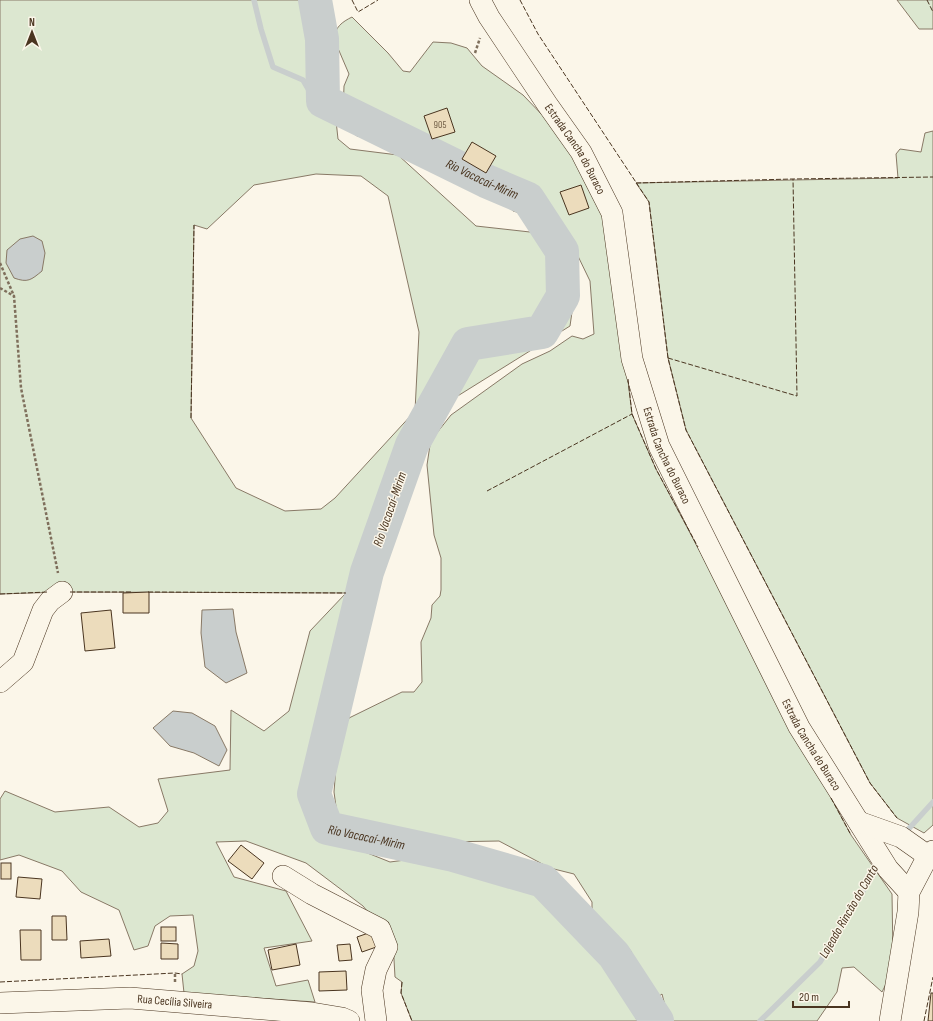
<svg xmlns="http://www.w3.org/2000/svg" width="933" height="1021" font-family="'Sofia Sans Condensed',sans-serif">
<rect width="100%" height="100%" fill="#fbf6e9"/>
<g fill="#dce7d0" stroke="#887966" fill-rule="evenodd">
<path d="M 0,0 L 313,0 L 326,27 L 338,139 L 350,149 L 398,155 L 476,226 L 530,232 L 554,253 L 574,298 L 570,326 L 448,402 L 417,453 L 404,505 L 375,548 L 380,583 L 342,689 L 315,819 L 325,836 L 390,862 L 443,855 L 557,888 L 625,960 L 622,975 L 637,1021 L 412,1021 L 401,993 L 402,982 L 395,977 L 393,942 L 363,906 L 306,863 L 246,841 L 216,842 L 234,877 L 286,891 L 312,941 L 264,948 L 276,986 L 308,980 L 315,1002 L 184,993 L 182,974 L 194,966 L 198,951 L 193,915 L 170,916 L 155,926 L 148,946 L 134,950 L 119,910 L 81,892 L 62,871 L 19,855 L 0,860 L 0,799 L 5,791 L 55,812 L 109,807 L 139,827 L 158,823 L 168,811 L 158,779 L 230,770 L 231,710 L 264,731 L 289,711 L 310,631 L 346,593 L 62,592 L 0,594 ZM 316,174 L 361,176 L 388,196 L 419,332 L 415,411 L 335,498 L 321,509 L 285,511 L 236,488 L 191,418 L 194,225 L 207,229 L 254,185 Z"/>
<path d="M 897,0 L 933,0 L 933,29 L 919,29 Z"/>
<path d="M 352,17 L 388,53 L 403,71 L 410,72 L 433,42 L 451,43 L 467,48 L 482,66 L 523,95 L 549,122 L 572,153 L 598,205 L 611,240 L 632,414 L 656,469 L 851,835 L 892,894 L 893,956 L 888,980 L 882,992 L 854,967 L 842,968 L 837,992 L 817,1021 L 669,1021 L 662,994 L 650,1003 L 637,988 L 631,951 L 592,909 L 592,902 L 574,874 L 550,868 L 499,841 L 443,842 L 410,840 L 365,831 L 337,814 L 334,792 L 338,741 L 349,718 L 402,692 L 414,692 L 422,682 L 421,642 L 431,618 L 432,605 L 440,596 L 441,590 L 441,558 L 434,535 L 427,465 L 430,445 L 436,434 L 451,415 L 522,364 L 550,351 L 572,336 L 583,339 L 594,334 L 590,281 L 576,252 L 532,216 L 513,211 L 489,188 L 457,180 L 397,145 L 357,136 L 352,132 L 343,114 L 344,86 L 349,74 L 334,39 C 335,27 342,22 352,17 Z"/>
<path d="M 933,131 L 933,825 L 924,833 L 897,818 L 870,783 L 686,430 L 668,358 L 649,202 L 636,183 L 898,178 L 896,154 L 900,149 L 921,152 L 925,133 Z"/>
</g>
<g fill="#c9cecd" stroke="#887966">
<path d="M 33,236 L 42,241 L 45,253 L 42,271 C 31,280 28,283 14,278 L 6,263 L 7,250 L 20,239 Z"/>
<path d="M 233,609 L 236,632 L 247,673 L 226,683 L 205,667 L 201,633 L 202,610 Z"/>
<path d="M 173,711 L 192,713 L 215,726 L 227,750 L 219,766 L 194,753 L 170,746 L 153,728 Z"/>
</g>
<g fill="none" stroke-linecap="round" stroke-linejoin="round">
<g stroke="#c9cecd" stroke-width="5.5">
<path d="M 254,0 L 261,29 L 273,67 L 303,80 L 310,92 L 323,101"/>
<path d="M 904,834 L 933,802"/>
<path d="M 760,1021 L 820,962 L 869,881 L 877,862"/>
</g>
<path stroke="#c9cecd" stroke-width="34" id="s1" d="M 315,0 L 322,39 L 323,101 L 486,181 L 528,199 L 562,251 L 563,296 L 542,332 L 468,344 L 412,445 L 367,572 L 314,794 L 327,828 L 453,855 L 543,881 L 614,955 L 657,1021"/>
</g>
<g fill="#ecdcbc" stroke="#4a3520">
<path d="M 447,108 L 455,132 L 432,139 L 424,116 Z"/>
<path d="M 472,142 L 496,156 L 486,173 L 462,159 Z"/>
<path d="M 581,185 L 589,208 L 569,215 L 560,192 Z"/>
<path d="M 149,592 L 149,613 L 123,613 L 123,593 Z"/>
<path d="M 111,610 L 115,648 L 85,651 L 81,613 Z"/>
<path d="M 241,845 L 264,863 L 252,879 L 228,861 Z"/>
<rect x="1" y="863" width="10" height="16"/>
<path d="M 18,877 L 42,879 L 40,899 L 16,897 Z"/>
<path d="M 52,916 L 66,916 L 67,940 L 52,940 Z"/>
<rect x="161" y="927" width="15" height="14"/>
<path d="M 20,930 L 41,930 L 41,960 L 21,960 Z"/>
<path d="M 377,930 L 382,945 L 362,952 L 357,937 Z"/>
<path d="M 109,939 L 111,956 L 81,958 L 80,941 Z"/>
<path d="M 161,943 L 178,944 L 178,959 L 161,959 Z"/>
<path d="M 296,944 L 300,965 L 272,970 L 268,950 Z"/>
<path d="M 350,944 L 352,960 L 339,961 L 337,945 Z"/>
<path d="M 346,971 L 347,990 L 319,991 L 319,972 Z"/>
<path d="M 931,993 L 933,993 L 933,1021 L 928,1021 Z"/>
</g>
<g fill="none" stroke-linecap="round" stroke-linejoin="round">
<g stroke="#4a3520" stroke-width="22">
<g id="minor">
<path id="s2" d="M 480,0 L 489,17 L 547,104 L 581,152 L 612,213 L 632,359 L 659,446 L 799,727 L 888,869 L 909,892"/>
<path d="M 0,682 L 23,662 L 43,610 L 50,601 L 62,592"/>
<path d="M 859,822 L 901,837 L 928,856"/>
<path d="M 283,876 L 312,894 L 380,929 L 387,947 L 376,970 L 372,990 L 376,1021"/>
<path id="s3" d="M 0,1003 L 130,998 L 312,1013 L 342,1018 L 349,1021"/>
<path d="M 890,1021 L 908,912 L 909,892 L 928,856 L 933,851"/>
</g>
</g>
<g stroke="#7f6f5c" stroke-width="2.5" stroke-dasharray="3 2" stroke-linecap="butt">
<path d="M 475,53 L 480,38"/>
<path d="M 0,263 L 14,296"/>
<path d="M 0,288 L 14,296 L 21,388 L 58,573"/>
<path d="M 175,982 L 175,973"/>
</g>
<use href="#minor" stroke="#fbf6e9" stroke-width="21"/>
<g stroke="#4a3520" stroke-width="1" stroke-dasharray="5 2" stroke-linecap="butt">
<path d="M 352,0 L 358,12 L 378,0"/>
<path d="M 520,0 L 538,34 L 649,202 L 668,358 L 686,430 L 870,783 L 897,818"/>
<path d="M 927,0 L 933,12"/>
<path d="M 636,183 L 793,179 L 933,177"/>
<path d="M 668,358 L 797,396 L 793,179"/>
<path d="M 628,379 L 632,414 L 656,469 L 698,547"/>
<path d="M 191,418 L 194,225"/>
<path d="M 487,491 L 632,414"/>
<path d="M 70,592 L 132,592"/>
<path d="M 148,592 L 346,593"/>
<path d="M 0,594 L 48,592"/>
<path d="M 831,798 L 851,835"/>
<path d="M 0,982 L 175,973 L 182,974"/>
<path d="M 402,982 L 401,993 L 412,1021"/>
<path d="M 924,1021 L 933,977"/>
</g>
</g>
<g text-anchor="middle" stroke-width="3" stroke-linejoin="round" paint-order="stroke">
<g font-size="10" fill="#725f47">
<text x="440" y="128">905</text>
</g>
<g font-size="12" fill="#4a3520" stroke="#fbf6e9">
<text dy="4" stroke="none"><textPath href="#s2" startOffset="177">Estrada Cancha do Buraco</textPath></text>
<text dy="4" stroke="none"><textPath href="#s2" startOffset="501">Estrada Cancha do Buraco</textPath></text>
<text dy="4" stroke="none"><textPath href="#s2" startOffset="825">Estrada Cancha do Buraco</textPath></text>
<text dy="4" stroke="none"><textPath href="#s3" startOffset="175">Rua Cecília Silveira</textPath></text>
</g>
<g font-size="13" font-style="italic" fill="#4a3520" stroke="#fbf6e9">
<text dy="5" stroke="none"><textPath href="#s1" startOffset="279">Rio Vacacaí-Mirim</textPath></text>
<text transform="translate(389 509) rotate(-71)" y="5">Rio Vacacaí-Mirim</text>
<text dy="5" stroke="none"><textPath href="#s1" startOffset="1108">Rio Vacacaí-Mirim</textPath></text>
<text transform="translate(848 911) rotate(-60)" y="5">Lajeado Rincão do Canto</text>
</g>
</g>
<g transform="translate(32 32)" stroke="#fbf6e9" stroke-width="3" paint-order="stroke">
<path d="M0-3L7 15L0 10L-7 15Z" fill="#4a3520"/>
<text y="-6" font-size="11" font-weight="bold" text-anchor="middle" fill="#4a3520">N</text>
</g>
<path d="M793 1001v6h56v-6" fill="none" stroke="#4a3520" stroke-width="2"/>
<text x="799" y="1001" font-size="12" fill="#4a3520" stroke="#fbf6e9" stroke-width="3" paint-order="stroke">20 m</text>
</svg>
